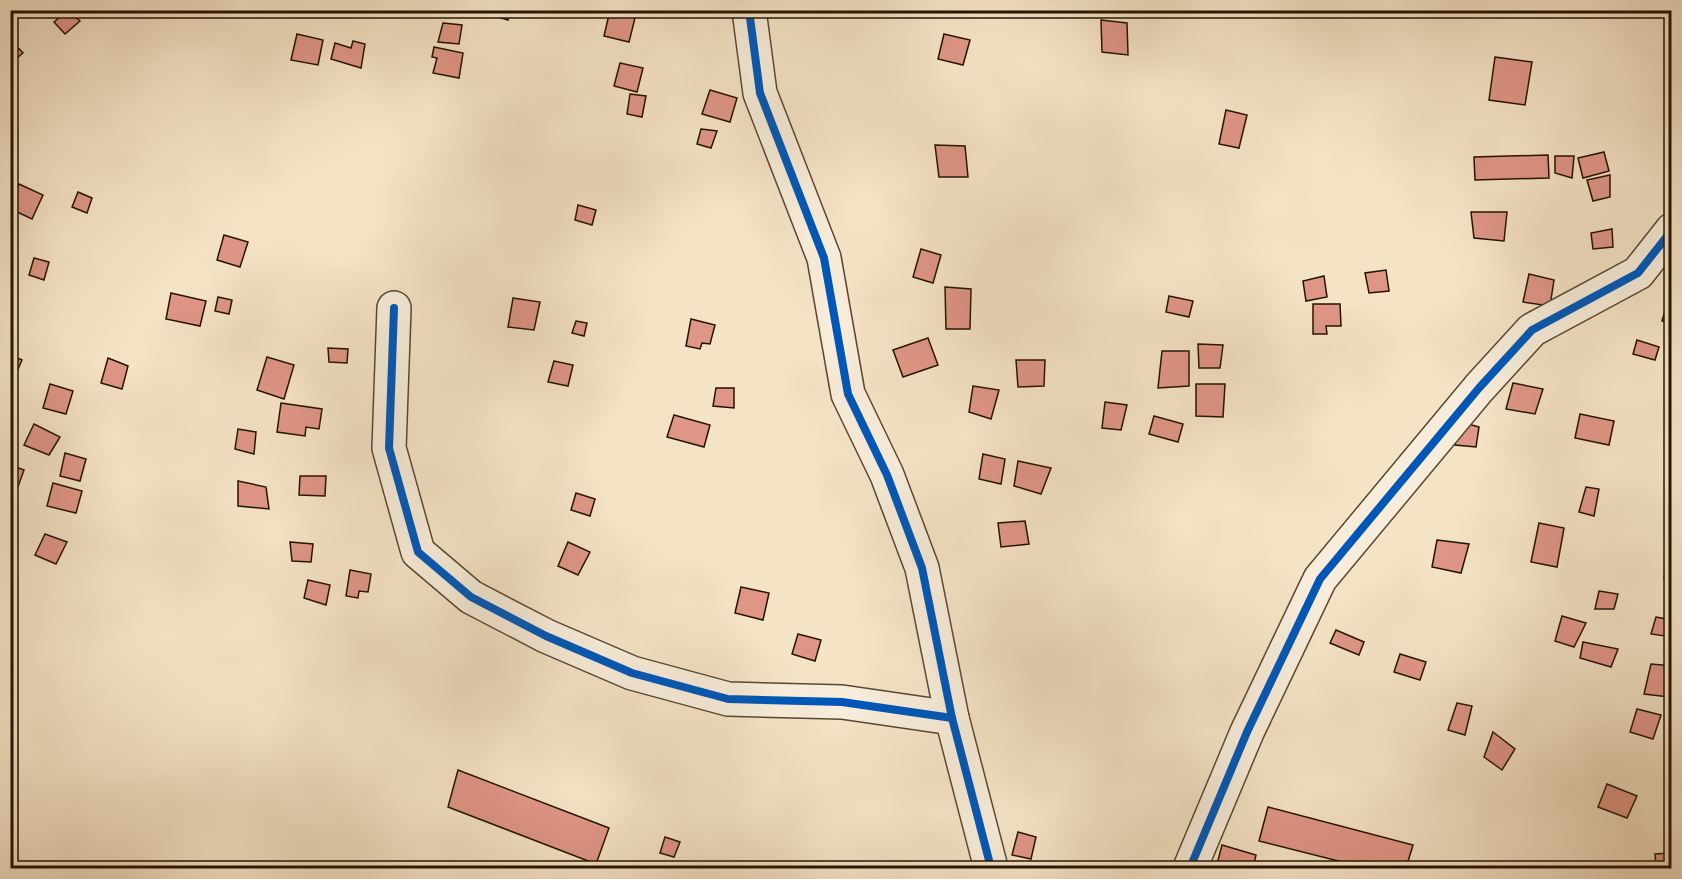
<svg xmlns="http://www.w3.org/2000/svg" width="1682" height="879" font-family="Cardo,serif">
<rect width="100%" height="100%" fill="#f5e3c6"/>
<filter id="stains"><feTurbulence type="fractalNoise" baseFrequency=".00333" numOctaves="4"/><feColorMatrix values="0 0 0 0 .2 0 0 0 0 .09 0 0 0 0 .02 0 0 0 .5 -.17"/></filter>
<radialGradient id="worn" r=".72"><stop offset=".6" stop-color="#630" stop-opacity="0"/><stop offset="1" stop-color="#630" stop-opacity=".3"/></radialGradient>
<g fill="#e09687" stroke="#231303" stroke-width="1.5">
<path d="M 68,10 L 80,21 L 65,34 L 54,22 Z"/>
<path d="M 476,10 L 511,10 L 508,20 Z"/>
<path d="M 610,10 L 637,10 L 629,42 L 604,36 Z"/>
<path d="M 1101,20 L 1127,23 L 1128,55 L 1102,52 Z"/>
<path d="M 443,23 L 462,25 L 459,44 L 438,42 Z"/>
<path d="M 297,34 L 323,40 L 318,65 L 291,60 Z"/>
<path d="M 944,34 L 970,40 L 963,65 L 938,59 Z"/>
<path d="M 10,39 L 23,53 L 10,64 Z"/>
<path d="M 353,41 L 365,44 L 361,68 L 331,59 L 335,43 L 351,48 Z"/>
<path d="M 434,47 L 463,53 L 459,78 L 433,73 L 437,58 L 432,57 Z"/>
<path d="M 1495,57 L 1532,62 L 1525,105 L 1489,100 Z"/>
<path d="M 620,63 L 643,68 L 637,92 L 614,86 Z"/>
<path d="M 710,90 L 737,98 L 730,122 L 702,114 Z"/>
<path d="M 630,94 L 646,96 L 642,117 L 627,114 Z"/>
<path d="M 1226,110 L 1247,115 L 1239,148 L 1219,144 Z"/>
<path d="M 701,129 L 717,131 L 711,148 L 697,144 Z"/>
<path d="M 935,145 L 965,146 L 968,177 L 939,177 Z"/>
<path d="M 1604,152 L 1609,171 L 1583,178 L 1578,158 Z"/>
<path d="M 1548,155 L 1549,178 L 1475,180 L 1474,157 Z"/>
<path d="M 1555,156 L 1574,156 L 1572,178 L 1555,173 Z"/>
<path d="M 1610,175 L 1610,197 L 1593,201 L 1587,180 Z"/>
<path d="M 19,184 L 43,195 L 32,219 L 11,209 Z"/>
<path d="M 78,192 L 92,198 L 87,213 L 72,207 Z"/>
<path d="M 578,205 L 596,210 L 592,225 L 575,220 Z"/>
<path d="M 1471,212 L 1507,212 L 1504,241 L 1474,238 Z"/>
<path d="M 1612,229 L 1613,247 L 1593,249 L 1591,233 Z"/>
<path d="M 224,235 L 248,242 L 240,267 L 217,260 Z"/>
<path d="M 921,249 L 941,255 L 933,283 L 913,277 Z"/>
<path d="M 34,258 L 49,262 L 44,280 L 29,275 Z"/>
<path d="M 1386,270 L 1389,291 L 1369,293 L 1365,273 Z"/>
<path d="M 1529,274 L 1554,280 L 1550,306 L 1523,302 Z"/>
<path d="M 1324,276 L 1327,297 L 1306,301 L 1303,281 Z"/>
<path d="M 945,287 L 971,289 L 970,329 L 946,329 Z"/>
<path d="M 171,293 L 206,301 L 200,326 L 166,319 Z"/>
<path d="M 1169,296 L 1193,301 L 1189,317 L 1166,312 Z"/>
<path d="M 218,297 L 232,300 L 229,314 L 215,311 Z"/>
<path d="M 513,298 L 540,302 L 534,330 L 508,327 Z"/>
<path d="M 1669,298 L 1672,298 L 1672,323 L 1662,321 Z"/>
<path d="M 1313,304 L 1340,304 L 1341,326 L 1326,326 L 1327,334 L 1313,334 Z"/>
<path d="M 691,319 L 715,325 L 710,344 L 702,343 L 700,349 L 686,346 Z"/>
<path d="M 576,321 L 587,323 L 584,336 L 572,333 Z"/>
<path d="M 928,338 L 938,365 L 903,377 L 893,350 Z"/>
<path d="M 1637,340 L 1659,347 L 1655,360 L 1633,354 Z"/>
<path d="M 1198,344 L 1223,345 L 1220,368 L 1199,368 Z"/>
<path d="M 328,348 L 348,349 L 347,363 L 329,362 Z"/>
<path d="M 1162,351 L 1189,351 L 1189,386 L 1158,388 Z"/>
<path d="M 10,355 L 22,360 L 15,376 L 10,375 Z"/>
<path d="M 267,357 L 294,365 L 284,399 L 257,390 Z"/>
<path d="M 108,358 L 128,366 L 122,389 L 101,383 Z"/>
<path d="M 1016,360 L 1045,360 L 1044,386 L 1018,387 Z"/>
<path d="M 554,361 L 573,365 L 568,386 L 548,382 Z"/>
<path d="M 1513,383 L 1543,389 L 1535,414 L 1506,409 Z"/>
<path d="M 50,384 L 73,391 L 66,414 L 43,408 Z"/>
<path d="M 1196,384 L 1225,384 L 1223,417 L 1196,416 Z"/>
<path d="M 973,386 L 999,390 L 991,419 L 969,412 Z"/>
<path d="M 716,388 L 734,388 L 734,408 L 713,406 Z"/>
<path d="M 1105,402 L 1127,405 L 1121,430 L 1102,428 Z"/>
<path d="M 281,403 L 322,409 L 319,429 L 306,427 L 305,436 L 277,432 Z"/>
<path d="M 1580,414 L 1614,421 L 1609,445 L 1575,438 Z"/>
<path d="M 674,415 L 710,425 L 704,447 L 667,437 Z"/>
<path d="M 1154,416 L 1183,424 L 1178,442 L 1149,434 Z"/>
<path d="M 1458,421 L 1479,427 L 1476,447 L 1455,445 Z"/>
<path d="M 34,424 L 60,437 L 49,455 L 24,445 Z"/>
<path d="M 238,429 L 256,432 L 254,454 L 235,449 Z"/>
<path d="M 65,453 L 86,459 L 80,481 L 60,476 Z"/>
<path d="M 983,454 L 1005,459 L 1001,484 L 979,479 Z"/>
<path d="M 1018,461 L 1051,468 L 1041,494 L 1014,486 Z"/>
<path d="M 10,465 L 24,470 L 11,506 L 10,506 Z"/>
<path d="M 300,476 L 326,476 L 325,496 L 299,495 Z"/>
<path d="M 238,481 L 266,487 L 269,509 L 238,506 Z"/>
<path d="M 53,483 L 82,491 L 76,513 L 47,506 Z"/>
<path d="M 1586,487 L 1599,489 L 1594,516 L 1579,512 Z"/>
<path d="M 576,493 L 595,499 L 590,516 L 571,510 Z"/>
<path d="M 1025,521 L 1029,544 L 1001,547 L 998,523 Z"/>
<path d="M 1539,523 L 1564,528 L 1557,567 L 1531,562 Z"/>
<path d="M 45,534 L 67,542 L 56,564 L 35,555 Z"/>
<path d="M 1437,540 L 1469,544 L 1461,573 L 1432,567 Z"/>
<path d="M 290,542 L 313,544 L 311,562 L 292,561 Z"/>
<path d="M 568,542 L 590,552 L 578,575 L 558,566 Z"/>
<path d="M 1668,556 L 1672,557 L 1672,580 L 1664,578 Z"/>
<path d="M 350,570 L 371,574 L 368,592 L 359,591 L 358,598 L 346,596 Z"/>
<path d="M 308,580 L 330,585 L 326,605 L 304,598 Z"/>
<path d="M 741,587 L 769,593 L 763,620 L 735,613 Z"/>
<path d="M 1599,591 L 1618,594 L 1614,609 L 1595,609 Z"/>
<path d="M 1562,616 L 1586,623 L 1574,647 L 1555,641 Z"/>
<path d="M 1656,617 L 1672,620 L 1672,637 L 1651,634 Z"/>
<path d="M 1336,630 L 1364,642 L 1359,655 L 1330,643 Z"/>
<path d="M 798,634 L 821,640 L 815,661 L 792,654 Z"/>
<path d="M 1583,642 L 1618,649 L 1611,667 L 1580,658 Z"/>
<path d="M 1400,654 L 1426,662 L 1420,680 L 1394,672 Z"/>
<path d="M 1651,664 L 1672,666 L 1669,697 L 1644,694 Z"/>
<path d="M 1457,703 L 1472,706 L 1465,735 L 1448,730 Z"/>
<path d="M 1637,709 L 1661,715 L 1653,739 L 1630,732 Z"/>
<path d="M 1493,732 L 1515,749 L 1502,770 L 1484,757 Z"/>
<path d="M 458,770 L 609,828 L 596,864 L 448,807 Z"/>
<path d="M 1607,784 L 1637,796 L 1627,818 L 1598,807 Z"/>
<path d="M 1268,807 L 1413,845 L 1406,868 L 1366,868 L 1259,841 Z"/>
<path d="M 1018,832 L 1036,837 L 1031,859 L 1012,855 Z"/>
<path d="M 665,837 L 680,842 L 674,857 L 660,853 Z"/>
<path d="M 1222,845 L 1256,855 L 1253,868 L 1216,868 Z"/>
<path d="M 1672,853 L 1672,868 L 1656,868 L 1655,854 Z"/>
</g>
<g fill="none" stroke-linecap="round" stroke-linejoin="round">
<g stroke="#584734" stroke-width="36">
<g id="street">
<path d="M 749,10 L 760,93 L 824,258 L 848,394 L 887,475 L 922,568 L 952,718 L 991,868"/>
<path d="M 394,308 L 389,448 L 418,552 L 471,597 L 546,636 L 632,673 L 728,699 L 842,702 L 952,718"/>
<path d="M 1190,868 L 1247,732 L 1320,579 L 1479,388 L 1532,330 L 1638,273 L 1672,230"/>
</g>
</g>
<use href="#street" stroke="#f8edda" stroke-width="33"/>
<g stroke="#f8edda" stroke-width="11">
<g id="cycleway">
<path d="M 749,10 L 760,93 L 824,258 L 848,394 L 887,475 L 922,568 L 952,718 L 991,868"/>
<path d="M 394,308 L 389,448 L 418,552 L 471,597 L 546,636 L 632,673 L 728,699 L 842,702 L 952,718"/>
<path d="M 1190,868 L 1247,732 L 1320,579 L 1479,388 L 1532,330 L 1638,273 L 1672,230"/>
</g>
</g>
<use href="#cycleway" stroke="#0057b8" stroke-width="8"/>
</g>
<rect width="1682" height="879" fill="none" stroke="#f5e3c6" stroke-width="36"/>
<rect x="12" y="12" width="1658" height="855" fill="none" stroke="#231303" stroke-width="3"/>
<rect x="18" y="18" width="1646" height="843" fill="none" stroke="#231303" stroke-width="1.5"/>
<rect width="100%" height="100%" filter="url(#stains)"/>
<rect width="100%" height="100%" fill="url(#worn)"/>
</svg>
